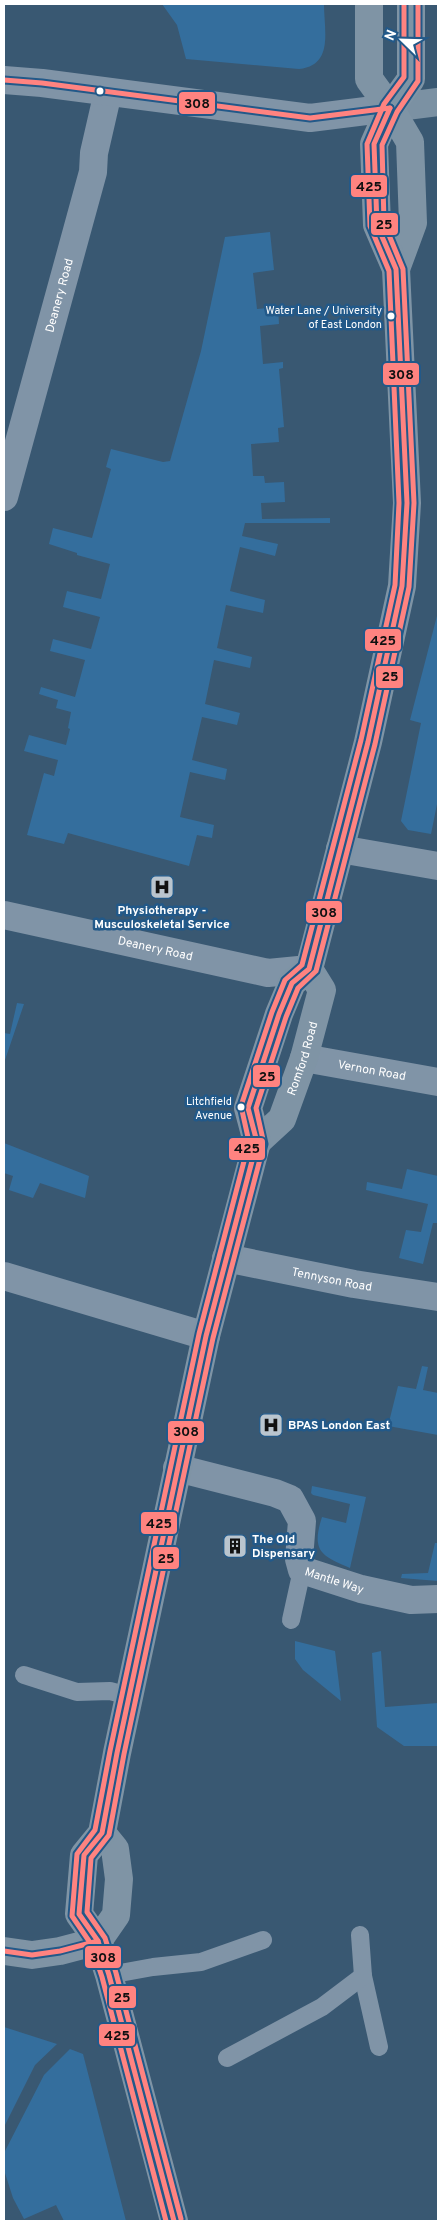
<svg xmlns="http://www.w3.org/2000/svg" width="442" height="2225" font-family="Overpass,sans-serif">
<rect width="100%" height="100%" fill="#395872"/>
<g fill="#346e9d">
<path d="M 162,4 L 324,4 C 324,31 334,65 299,69 L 186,59 L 177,25 Z"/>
<path d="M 270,232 L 274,270 L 253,273 L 257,309 L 278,307 L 279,324 L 260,326 L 263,364 L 283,362 L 283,368 L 279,369 L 284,427 L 278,428 L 279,442 L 251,444 L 253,476 L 264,476 L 265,483 L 284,482 L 285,502 L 261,503 L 262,519 L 330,518 L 330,523 L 245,523 L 242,536 L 278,544 L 275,556 L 240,547 L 230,591 L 265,600 L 263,613 L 226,605 L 217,648 L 252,657 L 250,668 L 214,660 L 205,704 L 240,713 L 237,725 L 202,717 L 192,760 L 227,769 L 225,780 L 190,772 L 180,817 L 214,825 L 212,838 L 197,835 L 189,866 L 68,833 L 64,844 L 27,835 L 44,773 L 54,776 L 58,760 L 24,751 L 29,735 L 66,745 L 70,729 L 68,728 L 71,712 L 56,708 L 58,700 L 39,694 L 41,687 L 75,697 L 85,660 L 50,651 L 53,639 L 91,649 L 100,617 L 63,607 L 67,591 L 101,599 L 110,564 L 77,555 L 77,553 L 49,544 L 53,528 L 92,538 L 111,469 L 106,467 L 111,449 L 163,462 L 170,461 L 201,351 L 225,237 Z"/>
<path d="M 438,612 L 438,799 L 431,834 L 408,830 L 401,821 L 421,723 L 410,720 Z"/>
<path d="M 17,1003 L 24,1004 L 4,1063 L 4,1033 L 10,1034 Z"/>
<path d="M 4,1143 L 89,1176 L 85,1198 L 40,1183 L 33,1198 L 9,1190 L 13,1176 L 4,1173 Z"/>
<path d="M 407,1169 L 438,1176 L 438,1223 L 433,1223 L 423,1264 L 399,1258 L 406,1230 L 421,1232 L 428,1204 L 366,1190 L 367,1182 L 402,1189 Z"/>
<path d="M 422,1366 L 428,1367 L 423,1390 L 438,1393 L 438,1435 L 388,1426 L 398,1386 L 416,1389 Z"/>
<path d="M 312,1486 L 366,1497 L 350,1568 C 321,1556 311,1551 322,1517 L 346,1523 L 350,1504 L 313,1495 L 311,1493 Z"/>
<path d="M 435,1543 L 438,1543 L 438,1581 L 401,1578 L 402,1574 L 428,1573 Z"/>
<path d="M 295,1641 L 335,1651 L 341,1701 L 303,1670 L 295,1659 Z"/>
<path d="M 381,1651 L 385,1707 L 438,1703 L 438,1746 L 404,1746 L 377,1727 L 372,1653 Z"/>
<path d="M 4,2027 L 57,2044 L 35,2065 L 4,2127 Z"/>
<path d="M 70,2049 L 83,2054 L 126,2221 L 64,2221 L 56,2205 L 24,2219 L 13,2198 L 4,2170 L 4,2153 L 44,2075 Z"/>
</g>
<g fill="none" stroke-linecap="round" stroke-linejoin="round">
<g stroke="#8094a7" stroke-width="18">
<path d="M 291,1620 L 302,1570"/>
<path d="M 24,1675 L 77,1692 L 110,1691 L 129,1696"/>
<path d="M 360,1935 L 363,1976 L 379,2047"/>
<path d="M 109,1975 L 153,1967 L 201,1962 L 263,1940"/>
<path d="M 227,2058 L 322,2007 L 363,1976"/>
</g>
<g stroke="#8094a7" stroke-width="28">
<path id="s1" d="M 4,497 L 93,172 L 94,153 L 108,92"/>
<path d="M 340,849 L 438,866"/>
<path id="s2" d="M 4,915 L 268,973 L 309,969"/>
<path id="s3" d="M 304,1058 L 438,1082"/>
<path id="s4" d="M 226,1258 L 354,1284 L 438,1297"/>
<path d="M 4,1276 L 206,1336"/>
<path id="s5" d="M 177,1468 L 275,1493 L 290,1499 L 302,1521 L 299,1559 L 302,1570 L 361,1589 L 411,1600 L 438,1599"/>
</g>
<path stroke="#8094a7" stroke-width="28" d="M 4,80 L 42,83 L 310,118 L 390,108"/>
<path stroke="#7b91a3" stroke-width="28" d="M 390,108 L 438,102"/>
<g stroke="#7f94a5" stroke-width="28">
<path d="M 369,4 L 369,79 L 390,108 L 410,142 L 413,223 L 396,269"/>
<path id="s6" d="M 257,1142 L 282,1119 L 304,1058 L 322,990 L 309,969"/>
<path d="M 98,1941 L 116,1915 L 119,1879 L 115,1849 L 102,1833"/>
<path d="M 4,1951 L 32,1955 L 60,1951 L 98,1941"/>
<path d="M 174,2221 L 109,1975 L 98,1941 L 79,1914 L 84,1855 L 102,1833 L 117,1753 L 206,1336 L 257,1142 L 248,1108 L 279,1014 L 292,983 L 309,969 L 368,742 L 402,586 L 407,503 L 396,269 L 377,225 L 374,144 L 390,108 L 411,79 L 411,4"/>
</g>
<g stroke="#225989" stroke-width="9">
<g id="bus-1">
<path d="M 4,80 L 42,83 L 310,118 L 390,108"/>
<path d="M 4,1951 L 32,1955 L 60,1951 L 98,1941"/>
<path d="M 174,2221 L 109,1975 L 98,1941 L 79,1914 L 84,1855 L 102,1833 L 117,1753 L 206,1336 L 257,1142 L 248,1108 L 279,1014 L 292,983 L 309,969 L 368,742 L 402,586 L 407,503 L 396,269 L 377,225 L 374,144 L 390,108"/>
</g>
</g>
<g stroke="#225989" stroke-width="9">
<path id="bus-2" d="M 181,2219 L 116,1973 L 105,1938 L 87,1912 L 91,1858 L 109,1835 L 124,1754 L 213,1338 L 264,1144 L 256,1108 L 286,1017 L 298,988 L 316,971 L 375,744 L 409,587 L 414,503 L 403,269 L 384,223 L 382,145 L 397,112 L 418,81 L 418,4"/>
</g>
<g stroke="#225989" stroke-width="9">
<path id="bus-3" d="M 166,2221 L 102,1977 L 91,1944 L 72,1916 L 77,1854 L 95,1830 L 110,1751 L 199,1334 L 249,1142 L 241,1106 L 272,1012 L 285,980 L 302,965 L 361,740 L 395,585 L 399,503 L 389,271 L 370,226 L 367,144 L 384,104 L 404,77 L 404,4"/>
</g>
<use href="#bus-1" stroke="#ff8380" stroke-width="5"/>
<use href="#bus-2" stroke="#ff8380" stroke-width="5"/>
<use href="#bus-3" stroke="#ff8380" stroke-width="5"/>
</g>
<defs>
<g id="hospital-square" transform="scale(1.25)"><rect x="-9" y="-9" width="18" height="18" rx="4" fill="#bac5ce" stroke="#225989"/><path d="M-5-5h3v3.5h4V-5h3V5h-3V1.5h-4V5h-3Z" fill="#111"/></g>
<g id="building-square" transform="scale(1.25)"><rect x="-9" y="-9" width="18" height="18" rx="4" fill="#bac5ce" stroke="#225989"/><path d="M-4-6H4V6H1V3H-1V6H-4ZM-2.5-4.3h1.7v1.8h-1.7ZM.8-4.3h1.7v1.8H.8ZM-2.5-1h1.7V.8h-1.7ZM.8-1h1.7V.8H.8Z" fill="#111"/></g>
</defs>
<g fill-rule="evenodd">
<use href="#hospital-square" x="162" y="887"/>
<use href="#hospital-square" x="271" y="1425"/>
<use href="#building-square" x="235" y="1546"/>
</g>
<g fill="#fff" stroke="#225989" stroke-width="2">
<circle cx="100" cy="91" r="4.5"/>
<circle cx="391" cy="316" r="4.5"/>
<circle cx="241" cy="1107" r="4.5"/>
</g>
<g text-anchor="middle" stroke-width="5" stroke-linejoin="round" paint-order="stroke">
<g font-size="11" fill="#fff" stroke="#225989" text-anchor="end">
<text x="382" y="314">Water Lane / University<tspan x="382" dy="14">of East London</tspan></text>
<text x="232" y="1105">Litchfield<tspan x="232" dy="14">Avenue</tspan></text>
</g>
<g font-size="12" fill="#fff" stroke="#225989">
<text dy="4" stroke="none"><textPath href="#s1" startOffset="209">Deanery Road</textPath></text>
<text dy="4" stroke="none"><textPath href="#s2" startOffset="155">Deanery Road</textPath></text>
<text dy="4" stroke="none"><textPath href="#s6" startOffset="98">Romford Road</textPath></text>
<text dy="4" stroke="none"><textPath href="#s3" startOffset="69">Vernon Road</textPath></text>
<text dy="4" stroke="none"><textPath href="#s4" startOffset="108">Tennyson Road</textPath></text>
<text dy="4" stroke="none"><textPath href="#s5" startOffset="226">Mantle Way</textPath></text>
</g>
<g font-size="12" font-weight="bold" fill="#fff" stroke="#225989" text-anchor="start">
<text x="162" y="914" text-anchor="middle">Physiotherapy -<tspan x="162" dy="14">Musculoskeletal Service</tspan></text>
<text x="288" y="1429">BPAS London East</text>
<text x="252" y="1543">The Old<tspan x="252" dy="14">Dispensary</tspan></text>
</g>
</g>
<g stroke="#225989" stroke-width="2">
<rect x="178" y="91" width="38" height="24" rx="5" fill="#ff8380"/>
<rect x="350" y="174" width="38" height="24" rx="5" fill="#ff8380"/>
<rect x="370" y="212" width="29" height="24" rx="5" fill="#ff8380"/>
<rect x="382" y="362" width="38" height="24" rx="5" fill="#ff8380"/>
<rect x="364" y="628" width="38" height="24" rx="5" fill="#ff8380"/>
<rect x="375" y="665" width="29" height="24" rx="5" fill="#ff8380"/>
<rect x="305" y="900" width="38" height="24" rx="5" fill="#ff8380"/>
<rect x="252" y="1064" width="29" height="24" rx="5" fill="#ff8380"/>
<rect x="228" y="1137" width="38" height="24" rx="5" fill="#ff8380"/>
<rect x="167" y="1420" width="38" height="24" rx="5" fill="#ff8380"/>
<rect x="140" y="1511" width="38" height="24" rx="5" fill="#ff8380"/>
<rect x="152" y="1546" width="28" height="24" rx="5" fill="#ff8380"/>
<rect x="84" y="1945" width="38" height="24" rx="5" fill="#ff8380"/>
<rect x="108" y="1985" width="29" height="24" rx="5" fill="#ff8380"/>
<rect x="98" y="2023" width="38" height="24" rx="5" fill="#ff8380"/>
</g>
<g font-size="14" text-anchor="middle" font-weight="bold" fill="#111">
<text x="197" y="108">308</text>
<text x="369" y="191">425</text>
<text x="384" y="229">25</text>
<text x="401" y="379">308</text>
<text x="383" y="645">425</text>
<text x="390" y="681">25</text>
<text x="324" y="917">308</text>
<text x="267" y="1081">25</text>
<text x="247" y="1153">425</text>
<text x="186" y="1436">308</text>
<text x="159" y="1528">425</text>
<text x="166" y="1563">25</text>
<text x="103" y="1962">308</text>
<text x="122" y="2002">25</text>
<text x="117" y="2040">425</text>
</g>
<rect width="442" height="2225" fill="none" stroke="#ffffff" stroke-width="10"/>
<g transform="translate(402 40) rotate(293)" stroke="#225989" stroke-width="4" paint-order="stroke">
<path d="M0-4L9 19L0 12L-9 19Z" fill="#ffffff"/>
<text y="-8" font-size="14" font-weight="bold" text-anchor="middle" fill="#ffffff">N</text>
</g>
</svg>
